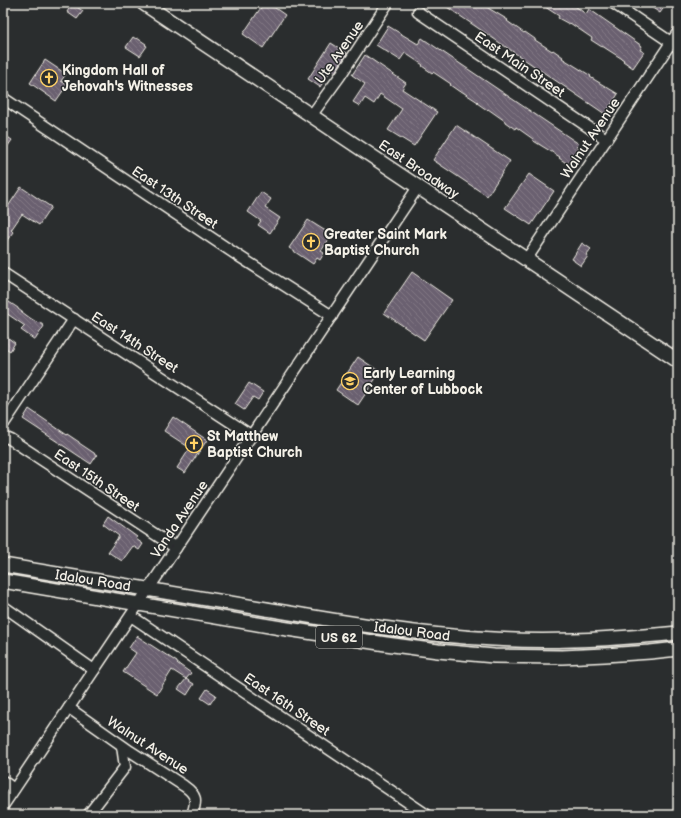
<svg xmlns="http://www.w3.org/2000/svg" width="681" height="818" font-family="'Balsamiq Sans',sans-serif">
<defs>
<pattern id="building-back-hatch" width="6" height="6" patternUnits="userSpaceOnUse"><rect width="6" height="6" fill="#6b606f"/><path d="M-1 5l2 2M0 0l6 6M5-1l2 2" fill="none" stroke="#817784"/></pattern>
</defs>
<rect width="100%" height="100%" fill="#2a2d2e"/>
<filter id="ink" filterUnits="userSpaceOnUse"><feTurbulence type="fractalNoise" baseFrequency=".025" numOctaves="2"/><feDisplacementMap in="SourceGraphic" scale="8" xChannelSelector="R" yChannelSelector="G"/><feConvolveMatrix kernelMatrix="1 2 1 2 8 2 1 2 1" color-interpolation-filters="sRGB"/></filter>
<g filter="url(#ink)">
<g fill="url(#building-back-hatch)" stroke="#f4f1e8">
<path d="M 264,3 L 268,3 L 285,15 L 263,48 L 243,34 Z"/>
<path d="M 441,3 L 480,3 L 508,20 L 507,21 L 524,33 L 525,32 L 535,39 L 535,40 L 552,51 L 553,50 L 563,57 L 562,58 L 591,76 L 590,77 L 618,94 L 605,114 Z"/>
<path d="M 539,3 L 577,3 L 575,6 L 586,14 L 589,9 L 642,46 L 640,50 L 644,52 L 633,68 L 623,61 L 624,60 L 602,46 L 602,47 L 591,40 L 592,38 L 570,23 L 569,24 L 558,18 L 559,16 Z"/>
<path d="M 645,3 L 667,3 L 660,13 Z"/>
<path d="M 72,4 L 83,11 L 77,19 L 67,12 Z"/>
<path d="M 388,26 L 418,44 L 422,38 L 579,144 L 576,147 L 580,150 L 569,165 L 559,158 L 560,157 L 532,140 L 533,139 L 516,127 L 515,129 L 505,122 L 505,121 L 488,109 L 487,110 L 477,103 L 478,102 L 461,91 L 460,92 L 450,85 L 451,84 L 433,72 L 432,73 L 422,66 L 423,65 L 405,53 L 400,60 L 376,45 Z"/>
<path d="M 133,37 L 136,39 L 137,38 L 146,44 L 145,45 L 147,46 L 140,56 L 126,47 Z"/>
<path d="M 331,43 L 347,53 L 335,72 L 331,70 L 320,87 L 308,79 Z"/>
<path d="M 365,55 L 406,83 L 402,89 L 437,112 L 414,146 L 388,130 L 402,109 L 380,94 L 374,104 L 365,98 L 360,106 L 353,102 L 365,84 L 352,75 Z"/>
<path d="M 45,60 L 66,74 L 61,81 L 67,85 L 56,101 L 30,83 Z"/>
<path d="M 456,125 L 510,161 L 487,196 L 433,160 Z"/>
<path d="M 3,134 L 12,140 L 3,153 Z"/>
<path d="M 529,174 L 554,191 L 531,225 L 505,208 Z"/>
<path d="M 21,187 L 51,207 L 39,225 L 22,214 L 11,230 L 13,232 L 3,246 L 3,214 Z"/>
<path d="M 261,192 L 271,199 L 265,208 L 280,218 L 270,233 L 258,225 L 261,221 L 248,212 Z"/>
<path d="M 308,220 L 332,235 L 321,251 L 324,253 L 320,260 L 317,258 L 313,264 L 289,248 Z"/>
<path d="M 582,243 L 591,249 L 586,255 L 588,256 L 581,266 L 574,261 L 574,260 L 572,259 Z"/>
<path d="M 412,272 L 452,300 L 424,340 L 384,313 Z"/>
<path d="M 3,298 L 18,308 L 18,309 L 30,318 L 38,323 L 39,322 L 44,326 L 35,340 L 21,330 L 25,326 L 3,311 Z"/>
<path d="M 3,334 L 15,343 L 10,351 L 3,346 Z"/>
<path d="M 358,357 L 380,372 L 358,405 L 336,390 Z"/>
<path d="M 249,383 L 263,392 L 258,400 L 253,397 L 244,410 L 235,404 Z"/>
<path d="M 29,409 L 67,435 L 67,434 L 79,442 L 79,443 L 97,455 L 91,464 L 23,419 Z"/>
<path d="M 173,417 L 207,440 L 185,473 L 177,468 L 190,448 L 164,431 Z"/>
<path d="M 108,516 L 137,537 L 136,539 L 143,544 L 139,550 L 133,546 L 122,561 L 108,552 L 119,536 L 103,524 Z"/>
<path d="M 137,636 L 177,662 L 177,663 L 191,673 L 186,679 L 172,670 L 157,694 L 123,672 L 136,653 L 129,648 Z"/>
<path d="M 186,679 L 194,684 L 187,695 L 178,689 Z"/>
<path d="M 207,689 L 216,695 L 210,704 L 201,698 Z"/>
</g>
<g fill="none" stroke-linecap="round" stroke-linejoin="round">
<g stroke="#f4f1e8" stroke-width="13">
<g id="minor">
<path d="M 613,3 L 678,47"/>
<path d="M 418,12 L 606,139"/>
<path d="M 3,98 L 237,255 L 332,316"/>
<path d="M 311,116 L 340,76 L 388,3"/>
<path d="M 526,260 L 678,32"/>
<path d="M 3,273 L 252,436"/>
<path d="M 3,425 L 74,319"/>
<path d="M 3,436 L 10,439 L 176,548"/>
<path d="M 3,606 L 94,670"/>
<path d="M 131,616 L 427,815"/>
<path d="M 69,708 L 130,751 L 184,786 C 197,795 197,800 192,815"/>
<path d="M 3,781 L 14,789"/>
<path d="M 3,806 L 418,187"/>
<path d="M 88,815 L 125,767 L 122,746"/>
</g>
</g>
<g stroke="#f4f1e8" stroke-width="16">
<g id="major">
<path d="M 143,3 L 678,361"/>
<path d="M 3,565 C 91,580 179,595 266,609 C 342,622 417,635 493,639 C 555,643 617,639 678,633"/>
<path d="M 3,581 L 281,628 L 386,644 L 438,651 L 494,656 L 562,657 L 605,655 L 650,652 L 678,649"/>
</g>
</g>
<use href="#minor" stroke="#2a2d2e" stroke-width="10"/>
<use href="#major" stroke="#2a2d2e" stroke-width="13"/>
</g>
</g>
<defs>
<g id="church-ring" transform="scale(0.9)"><circle r="9.5" fill="#2a2d2e" stroke="#ffd166" stroke-width="1.5"/><path d="M-1.2-6h2.4v3.5h3.3v2.4h-3.3V6h-2.4V-.1h-3.3v-2.4h3.3Z" fill="#ffd166"/></g>
<g id="school-ring" transform="scale(0.9)"><circle r="9.5" fill="#2a2d2e" stroke="#ffd166" stroke-width="1.5"/><path d="M0-5L7-2L0 1L-7-2ZM-4 1L0 2.5L4 1V4Q0 6-4 4Z" fill="#ffd166"/></g>
</defs>
<g fill-rule="evenodd">
<use href="#church-ring" x="49" y="78"/>
<use href="#church-ring" x="311" y="242"/>
<use href="#school-ring" x="350" y="381"/>
<use href="#church-ring" x="194" y="444"/>
</g>
<g text-anchor="middle" stroke-width="3" stroke-linejoin="round" paint-order="stroke">
<rect fill="#2a2d2e" stroke="#b7b6b0" stroke-width="1" x="316" y="626" width="46" height="22" rx="3"/>
<g font-size="13" font-weight="bold" fill="#f4f1e8">
<text x="339" y="642">US 62</text>
</g>
<g font-size="14" fill="#f4f1e8" stroke="#2a2d2e">
<text transform="translate(339 52) rotate(-55)" y="5">Ute Avenue</text>
<text transform="translate(520 64) rotate(34)" y="5">East Main Street</text>
<text transform="translate(590 138) rotate(-56)" y="5">Walnut Avenue</text>
<text transform="translate(419 169) rotate(34)" y="5">East Broadway</text>
<text transform="translate(175 197) rotate(34)" y="5">East 13th Street</text>
<text transform="translate(135 342) rotate(33)" y="5">East 14th Street</text>
<text transform="translate(97 480) rotate(34)" y="5">East 15th Street</text>
<text transform="translate(179 519) rotate(-56)" y="5">Vanda Avenue</text>
<text transform="translate(93 580) rotate(9)" y="5">Idalou Road</text>
<text transform="translate(412 631) rotate(7)" y="5">Idalou Road</text>
<text transform="translate(287 704) rotate(34)" y="5">East 16th Street</text>
<text transform="translate(148 745) rotate(33)" y="5">Walnut Avenue</text>
</g>
<g font-size="14" font-weight="bold" fill="#f4f1e8" stroke="#2a2d2e" text-anchor="start">
<text x="62" y="75">Kingdom Hall of<tspan x="62" dy="16">Jehovah's Witnesses</tspan></text>
<text x="324" y="239">Greater Saint Mark<tspan x="324" dy="16">Baptist Church</tspan></text>
<text x="363" y="378">Early Learning<tspan x="363" dy="16">Center of Lubbock</tspan></text>
<text x="207" y="441">St Matthew<tspan x="207" dy="16">Baptist Church</tspan></text>
</g>
</g>
<rect width="681" height="818" fill="none" stroke="#2a2d2e" stroke-width="16"/>
<rect x="8" y="8" width="665" height="802" fill="none" stroke="#f4f1e8" stroke-width="1.5" filter="url(#ink)"/>
</svg>
